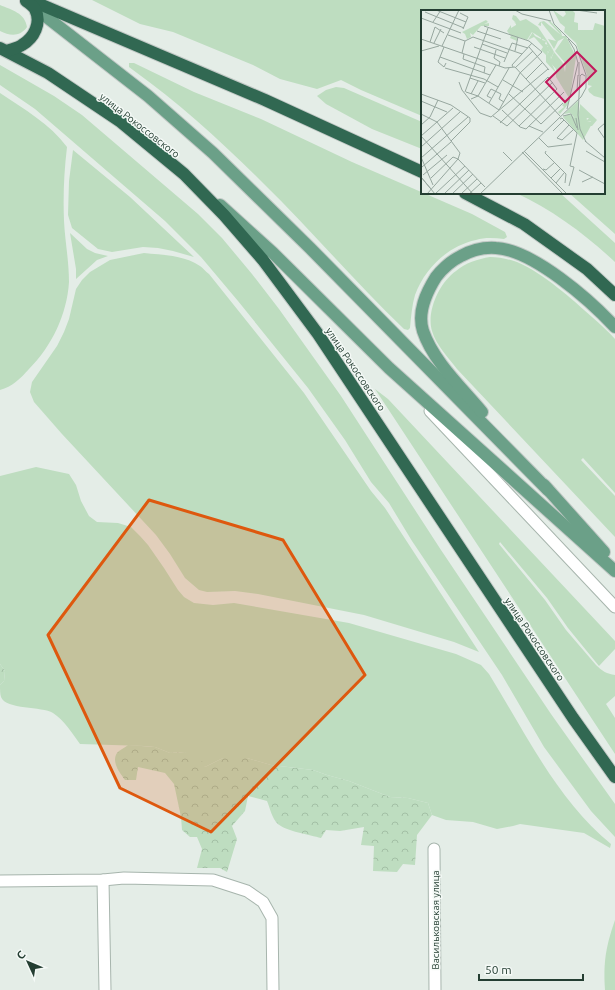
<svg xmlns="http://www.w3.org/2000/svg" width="615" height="990" font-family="Ubuntu,sans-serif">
<defs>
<pattern id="forest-crowns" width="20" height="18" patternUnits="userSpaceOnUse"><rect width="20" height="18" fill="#beddc0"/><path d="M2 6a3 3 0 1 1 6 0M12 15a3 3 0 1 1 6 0" fill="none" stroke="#a3bfa5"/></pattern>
</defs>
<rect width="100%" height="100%" fill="#e4ede7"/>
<g fill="#beddc0">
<path d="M 92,0 L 615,0 L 615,234 L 569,193 L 604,193 L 604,11 L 422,11 L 422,116 L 361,90 L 341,80 L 317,89 L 280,79 L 253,65 L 173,32 L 140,24 Z"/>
<path d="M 0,5 C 12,10 25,13 27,27 C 20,37 10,36 0,31 Z"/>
<path d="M 129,63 L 134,63 L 194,92 L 261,119 L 352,162 L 472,214 L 505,232 L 507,237 L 504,239 C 495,238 485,237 476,240 C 448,246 425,268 415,295 C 412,305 411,317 410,328 L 408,330 L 404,329 C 355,282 311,230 263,183 C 222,142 179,103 133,70 L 129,67 Z"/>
<path d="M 0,65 L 54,96 L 82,115 L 198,214 L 222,238 L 252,274 L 279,309 L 341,396 L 441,550 L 551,714 L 615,804 L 615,837 L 591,811 L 544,747 L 502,675 L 412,541 L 389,503 L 371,482 L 345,440 L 308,388 L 238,301 L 201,257 L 165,221 L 35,109 L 0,85 Z"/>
<path d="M 336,87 L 344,88 L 422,122 L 422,149 L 372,129 L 326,104 L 317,96 L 326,90 Z"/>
<path d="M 0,93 C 24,109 50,124 67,147 C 64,172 63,196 64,221 C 65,241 69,261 69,282 C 67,314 52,346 29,369 C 21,378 12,387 0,390 Z"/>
<path d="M 73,150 L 130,197 L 194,257 L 173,251 L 158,248 L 143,247 L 112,252 L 98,249 L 72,228 L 68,215 L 69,181 Z"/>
<path d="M 516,193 L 560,193 L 615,243 L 615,262 C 586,235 553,210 516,193 Z"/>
<path d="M 70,233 L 87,249 L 95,253 L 108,256 L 97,260 L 76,279 L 76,269 Z"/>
<path d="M 144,253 C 163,255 184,255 200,266 C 203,268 206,272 209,274 L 304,393 L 371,491 L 385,508 L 479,652 L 454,642 L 364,615 L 258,594 L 235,591 L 207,592 L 199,590 L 185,578 L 170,554 L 156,535 L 62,434 L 34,402 L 30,392 L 32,382 L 57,346 L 64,332 L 69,319 L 76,289 L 82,280 L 90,272 L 110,260 Z"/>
<path d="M 490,257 C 499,257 508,259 517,262 C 543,273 572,299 592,317 C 600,324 608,331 615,339 L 615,493 L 583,458 L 581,460 L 615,496 L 615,537 L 457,369 C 448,357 436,345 432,331 C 426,311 440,282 456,271 C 465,263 478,259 490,257 Z"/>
<path d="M 375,389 L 388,399 L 615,641 L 615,649 L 599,666 L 568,628 L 547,598 L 500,542 L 499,544 L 545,600 L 566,630 L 596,665 C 602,671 607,674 615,675 L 615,696 L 606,704 L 615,718 L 615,754 Z"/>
<path d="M 36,467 L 69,474 L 76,485 L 81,501 L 89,516 L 97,522 L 118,523 L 131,527 L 140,536 L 148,545 L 164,568 L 178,590 L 184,597 L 194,603 L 213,605 L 234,603 L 349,623 L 456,654 L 481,665 L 489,674 C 525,732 557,800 611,844 L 610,848 L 584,833 L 520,824 L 513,826 L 497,829 L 473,822 L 446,820 L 432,815 L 428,803 L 408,798 L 390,797 L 349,781 L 327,775 L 313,770 L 271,765 L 247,758 L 223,758 L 205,767 L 185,752 L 170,753 L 155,747 L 144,746 L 80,744 C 72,733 64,720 53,713 C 42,706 6,710 1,697 C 0,694 0,689 0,685 L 4,681 L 5,671 L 0,664 L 0,476 Z"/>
<path d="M 615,920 L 615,990 L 605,990 C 603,962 606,946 615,920 Z"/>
</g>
<g fill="url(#forest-crowns)">
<path d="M 0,664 L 5,671 L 4,681 L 0,685 Z"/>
<path d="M 128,745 L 155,747 L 170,753 L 185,752 L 199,755 L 205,767 L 223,758 L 247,758 L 271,765 L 313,770 L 327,775 L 349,781 L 390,797 L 408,798 L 428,803 L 432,815 L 417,835 L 415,865 L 403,864 L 397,872 L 373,871 L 374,846 L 361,845 L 364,827 L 340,831 L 326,830 L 321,838 C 310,835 286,831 278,824 C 272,819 270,808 267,801 L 248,796 L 245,811 L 232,826 L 237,839 L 227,872 L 220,868 L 197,868 L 202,849 L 197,837 L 190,837 L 182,830 L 181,817 L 174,784 L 165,773 L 138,767 L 136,780 L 125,780 C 120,773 111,762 117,753 C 119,750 125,748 128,745 Z"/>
</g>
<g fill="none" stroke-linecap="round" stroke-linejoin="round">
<g stroke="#a7b5ad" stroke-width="13">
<g id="street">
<path d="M 430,411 L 615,607"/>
<path d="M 434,849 L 435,990"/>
<path d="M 103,880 L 105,990"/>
<path d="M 0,881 L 103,880 L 124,878 L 213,880 L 247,891 L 263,902 L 272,918 L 273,990"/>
</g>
</g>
<g stroke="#c2c9c6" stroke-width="14">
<g id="primary">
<path d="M 35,8 L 148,96 L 213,153 L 310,248 L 548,490"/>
<path d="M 220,205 L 273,253 L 389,368 L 615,571"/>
<path d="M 482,412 C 462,388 433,361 423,331 C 417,312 426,293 436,277 C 443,268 451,261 461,256 C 472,250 483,247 496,248 C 533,250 590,300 615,327"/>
<path d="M 544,485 L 604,552"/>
</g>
</g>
<g stroke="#c2c9c6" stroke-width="14">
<g id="highway">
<path d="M 30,0 L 265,100 L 422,172"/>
<path d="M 0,48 L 48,73 L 121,122 L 184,174 L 224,215 L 263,260 L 318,334 L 573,718 L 615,777"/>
<path d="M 7,51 C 12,49 18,48 22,45 C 34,38 42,23 35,9 C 33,6 29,3 26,1"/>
<path d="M 465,193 L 524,224 L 587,269 L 615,295"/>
</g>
</g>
<use href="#street" stroke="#fff" stroke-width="11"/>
<use href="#primary" stroke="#6ba088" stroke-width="12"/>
<use href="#highway" stroke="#316852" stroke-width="12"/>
</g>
<path fill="#de580e" fill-opacity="0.2" stroke="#de580e" stroke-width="3" stroke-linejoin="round" d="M 149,500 L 283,540 L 365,675 L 211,832 L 120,788 L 48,635 Z"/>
<g text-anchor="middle" stroke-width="3" stroke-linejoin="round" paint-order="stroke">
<g font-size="10" fill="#243e32" stroke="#f4f9f6">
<text transform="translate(140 125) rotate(38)" y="4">улица Рокоссовского</text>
<text transform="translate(356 369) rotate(56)" y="4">улица Рокоссовского</text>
<text transform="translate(535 639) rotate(56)" y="4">улица Рокоссовского</text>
<text transform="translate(435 920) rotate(-90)" y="4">Васильковская улица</text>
</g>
</g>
<g transform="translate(421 10)">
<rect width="184" height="184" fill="#e4ede7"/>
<path d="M 132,0 L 142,7 L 145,4 L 143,0 L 151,0 L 154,3 L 153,12 L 157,13 L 157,20 L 172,20 L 174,13 L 184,16 L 184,89 L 173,86 L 168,82 L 167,79 L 171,76 L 167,75 L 166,65 L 155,33 L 143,22 L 144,17 L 139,13 ZM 92,5 L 95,6 L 99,11 L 105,9 L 117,17 L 131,38 L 129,42 L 125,31 L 111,22 L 106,30 L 97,27 L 96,31 L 89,28 L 90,26 L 86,21 L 90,15 L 90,18 L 95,15 L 95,17 L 95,14 L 93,12 L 95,13 L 91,9 ZM 123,11 L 140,25 L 127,11 L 129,11 L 140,22 L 141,26 L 145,26 L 155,47 L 148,93 L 139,104 L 137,102 L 143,97 L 141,95 L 148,88 L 135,67 L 135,59 L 127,50 L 126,42 L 129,43 L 130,49 L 133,42 L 142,53 L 144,62 L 145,54 L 134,41 L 143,28 L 137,31 L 133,39 L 127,29 L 135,31 L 120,12 L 120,16 L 117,15 L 125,24 L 117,15 L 119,12 ZM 157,91 L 159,102 L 165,102 L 166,111 L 172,112 L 162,130 L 142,107 L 148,104 L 154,108 L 149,103 L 143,104 Z" fill="#beddc0"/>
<path d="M 65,10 L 67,12 L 63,14 L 68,13 L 68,16 L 60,16 L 52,25 L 49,23 L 50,27 L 46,29 L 44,24 L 41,22 ZM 109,17 L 114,18 L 114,22 L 112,23 L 114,26 L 120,29 L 121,25 L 123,27 L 121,30 L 125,31 L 124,34 L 128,35 L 126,37 L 129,36 L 128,41 L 131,38 L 133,42 L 130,48 L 127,41 L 126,43 L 135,63 L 125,52 L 125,45 L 120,40 L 122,37 L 115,29 L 113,27 L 107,30 L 113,20 ZM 159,94 L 176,110 L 171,116 L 168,116 L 170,111 L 165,111 L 168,108 L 164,108 L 165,102 L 159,102 Z" fill="#beddc0"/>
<path fill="none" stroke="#97a79f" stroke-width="1" d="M 15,0 L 45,12M 94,0 L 101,4 L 130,11M 155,0 L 176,3M 4,2 L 43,18M 39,3 L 47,7 L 42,19M 0,8 L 40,23M 12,12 L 20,0M 63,16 L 108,31 L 121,42 L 99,63 L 78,100M 56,21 L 80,29M 27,25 L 44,31 L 52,27 L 101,44M 0,29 L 84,58 L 94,57 L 139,106M 9,32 L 14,17 L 23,23M 13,33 L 20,19M 61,34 L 86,43M 21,36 L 38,0M 23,37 L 17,52 L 23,57 L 25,53M 53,37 L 84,48M 108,37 L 128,60M 75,40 L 73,48 L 79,52 L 78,56M 0,41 L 18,36M 94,41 L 97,27M 41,43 L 44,31M 43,44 L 42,49 L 64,57 L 63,63M 19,47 L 69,65M 83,52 L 91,33 L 107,38M 92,57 L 91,55 L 111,33M 24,58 L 63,69 L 77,77M 94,58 L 112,41M 158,66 L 158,52M 164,66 L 161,64 L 159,66 L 157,105 L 159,119 L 165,132M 49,68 L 64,73M 105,69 L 122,52M 82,70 L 102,82M 38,72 L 41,80 L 59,103 L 70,107 L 127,59M 156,81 L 157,65M 44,82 L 67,18M 45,82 L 57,86 L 78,100M 0,84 L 30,95 L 49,108 L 49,112M 50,84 L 57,71M 88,84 L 120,114 L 142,93M 70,88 L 66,86 L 70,79 L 80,84 L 78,89 L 83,92M 50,89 L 57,86 L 75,55M 0,91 L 26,102M 68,93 L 88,58M 146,99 L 157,53 L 153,39 L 147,29M 81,100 L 99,117 L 105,119 L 143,82M 0,104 L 16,112 L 39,143 L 37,149 L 64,177M 72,106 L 86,116 L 132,72M 142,106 L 150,104 L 156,118M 155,108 L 157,120M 139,109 L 141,108 L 156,123 L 149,156 L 153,157 L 148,176M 79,113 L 127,67 L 136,79 L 98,116M 184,113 L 177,119 L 184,129M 0,115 L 9,107 L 17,90M 148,115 L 136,128 L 141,130 L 152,120M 108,116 L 122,122M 132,121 L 143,110M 0,126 L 52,184M 0,126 L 32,98M 118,128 L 127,137 L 151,134M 30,131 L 49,112M 164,131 L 184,148M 0,137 L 39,102M 103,141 L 146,184M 125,141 L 124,143 L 145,164 L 144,173M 165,141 L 184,152M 82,142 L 91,151M 101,142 L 142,184M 0,147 L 12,175M 0,148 L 47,107M 1,157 L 30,132M 122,159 L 125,160 L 133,153M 158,160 L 184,174M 2,165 L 26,145M 0,167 L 10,179M 0,167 L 14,184M 130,168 L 139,159M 161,172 L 172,167M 135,173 L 143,163M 6,184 L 37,149 L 32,147 L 10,168M 14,184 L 44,156M 23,184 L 48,160M 31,184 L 52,164M 40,184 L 56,169M 48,184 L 60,173M 59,184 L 160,87 L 165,78 L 165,65 L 155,36 L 133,14 L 128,0"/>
<path fill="#c2185b" fill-opacity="0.15" stroke="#c2185b" stroke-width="2" d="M 156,42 L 175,61 L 144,92 L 125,72 Z"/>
<rect width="184" height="184" fill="none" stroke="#243e32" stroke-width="2"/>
</g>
<g transform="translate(28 962) rotate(314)" stroke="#f4f9f6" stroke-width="3" paint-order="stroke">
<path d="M0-3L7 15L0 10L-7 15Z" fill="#243e32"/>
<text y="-6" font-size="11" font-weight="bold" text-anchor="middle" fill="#243e32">С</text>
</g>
<path d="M479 974v6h104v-6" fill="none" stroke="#243e32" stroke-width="2"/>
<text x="485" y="974" font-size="12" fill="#243e32" stroke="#f4f9f6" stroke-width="3" paint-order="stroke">50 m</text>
</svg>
